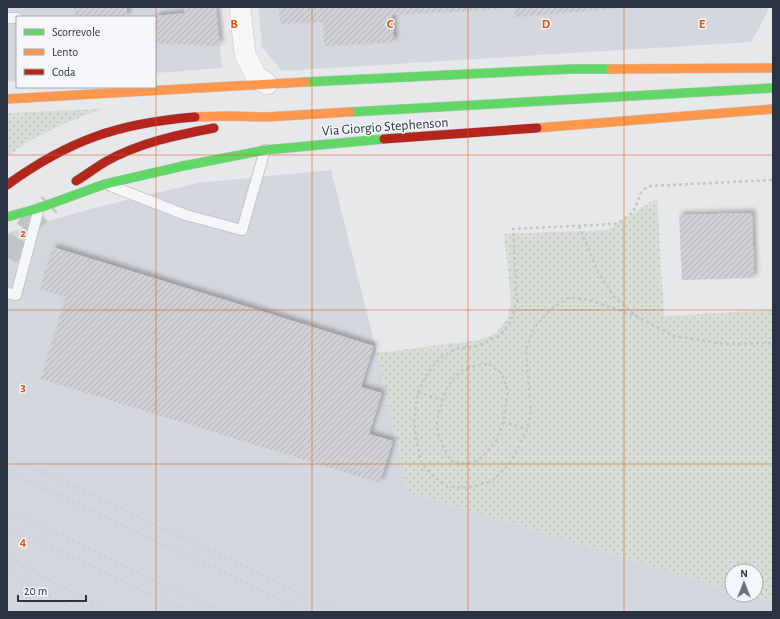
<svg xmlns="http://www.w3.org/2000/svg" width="780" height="619" font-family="'Alegreya Sans',sans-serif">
<defs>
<pattern id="grass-dots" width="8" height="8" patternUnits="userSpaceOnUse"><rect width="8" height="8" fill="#d6ded6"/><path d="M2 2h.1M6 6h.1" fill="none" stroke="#b8bfb9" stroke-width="1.8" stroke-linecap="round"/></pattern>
<pattern id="building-hatch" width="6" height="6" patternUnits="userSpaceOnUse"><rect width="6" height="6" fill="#ced0d3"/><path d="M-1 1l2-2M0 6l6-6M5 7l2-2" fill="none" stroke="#b1b3b6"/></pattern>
<filter id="shadow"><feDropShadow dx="3.5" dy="-3.5" stdDeviation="2" flood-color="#0004"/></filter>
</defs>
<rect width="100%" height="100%" fill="#e6e8ea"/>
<g fill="#d4d7dd">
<path d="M 7,7 L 216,7 L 222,68 L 155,73 L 155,17 L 17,17 L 17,81 L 7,82 Z"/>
<path d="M 258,7 L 767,7 L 768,11 L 751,42 L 282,71 L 262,47 Z"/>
<path d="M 331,170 L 377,353 L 408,492 L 732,590 L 732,595 L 747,595 L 773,603 L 773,612 L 7,612 L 7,233 L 94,208 L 198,183 Z"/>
</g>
<g fill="url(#grass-dots)">
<path d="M 102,109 L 65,123 L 31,140 L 7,156 L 7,113 Z"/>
<path d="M 657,198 L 664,316 L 773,310 L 773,603 L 747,595 L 756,595 L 756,571 L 732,571 L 732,590 L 408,492 L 377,353 L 479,340 L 496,333 L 508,318 L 511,299 L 504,234 L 607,230 Z"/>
</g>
<g fill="url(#building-hatch)" filter="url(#shadow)">
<path d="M 74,7 L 127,7 L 127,17 L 75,17 Z"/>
<path d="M 184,7 L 216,7 L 220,46 L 155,43 L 155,16 L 185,13 Z"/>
<path d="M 279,7 L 498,7 L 498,9 L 392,15 L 394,42 L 324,46 L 323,22 L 280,24 Z"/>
<path d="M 515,7 L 621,7 L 621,8 L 515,17 Z"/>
<path d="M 752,213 L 754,278 L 682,280 L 679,215 Z"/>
<path d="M 53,247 L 374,346 L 361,387 L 382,393 L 369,434 L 393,441 L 380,483 L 41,379 L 66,297 L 40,289 Z"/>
</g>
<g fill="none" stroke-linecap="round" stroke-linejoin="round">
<path stroke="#c1c4c9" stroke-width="22" stroke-dasharray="22 11" stroke-linecap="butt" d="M 7,257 L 32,221 L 50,204"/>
<g stroke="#c4c6c8" stroke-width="12">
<g id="lane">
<path d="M 7,18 L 17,18"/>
<path d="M 111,186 L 186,215 L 242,230 L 265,150"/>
<path d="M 7,293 L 16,295 L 39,208"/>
</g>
</g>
<g stroke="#c4c6c8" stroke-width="22">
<path id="street" d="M 240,7 L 245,54 L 256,76 L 267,84"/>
</g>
<g stroke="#c4c6c8" stroke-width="10">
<g id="fast">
<path d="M 305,82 L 572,69 L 611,69"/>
<path d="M 350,112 L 773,88"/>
<path d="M 7,217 L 39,208 L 105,184 L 183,166 L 265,150 L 384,139"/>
</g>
</g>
<g stroke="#c4c6c8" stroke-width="10">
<g id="slow">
<path d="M 611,69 L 773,68"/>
<path d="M 7,99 L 305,82"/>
<path d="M 195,117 L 228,116 L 266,117 L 350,112"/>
<path d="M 537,128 L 773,109"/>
</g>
</g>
<g stroke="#c4c6c8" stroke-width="10">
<g id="jam">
<path d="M 384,139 L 537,128"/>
<path d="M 76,181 C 86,175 95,168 105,162 C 138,143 177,135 214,128"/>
<path d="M 7,185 C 69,140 119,123 195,117"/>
</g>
</g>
<g stroke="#c5c6ca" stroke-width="2.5" stroke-dasharray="3 3" stroke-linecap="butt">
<path d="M 579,226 L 598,272 L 614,297 L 638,317 L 674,336 L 725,344 L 773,343"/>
<path d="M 638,317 L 587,299 L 568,298 L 550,310 L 534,328 L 526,350 L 531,412 L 527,429 L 510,463 L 492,481 L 468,488 L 448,487 L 434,477 L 422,464 L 417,444 L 414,421 L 418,392 L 428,373 L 439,359 L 455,349 L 478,346 L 500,335 L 511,321 L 517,301 L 513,229 L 614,224 C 623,221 632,215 636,206 C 640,197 639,190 650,186 L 773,180"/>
<path d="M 489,364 L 502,374 L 508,391 L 503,422 L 495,443 L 479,460 L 463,464 L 451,461 C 445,450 437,438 437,424 C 436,419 440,412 441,406 C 448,379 460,365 489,364 Z"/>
<path d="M 418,392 L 442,400"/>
<path d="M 503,422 L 527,429"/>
</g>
<use href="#lane" stroke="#f5f6f7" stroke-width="10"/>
<use href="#street" stroke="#f5f6f7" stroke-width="21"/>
<use href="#fast" stroke="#63d668" stroke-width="9"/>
<use href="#slow" stroke="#ff974d" stroke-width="9"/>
<use href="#jam" stroke="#b3261e" stroke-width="9"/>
<g stroke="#cecfd2" stroke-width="3" stroke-dasharray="2 4" stroke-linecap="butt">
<path d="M 7,455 L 341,612"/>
<path d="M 7,471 L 308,612"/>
<path d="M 7,510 L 222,612"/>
<path d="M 7,527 L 190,612"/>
<path d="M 7,557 L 111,612"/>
<path d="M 7,573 L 82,612"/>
</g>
</g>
<path fill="none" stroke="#df570f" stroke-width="1" stroke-opacity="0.55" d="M 156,7 L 156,612M 312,7 L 312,612M 468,7 L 468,612M 624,7 L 624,612M 7,155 L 773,155M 7,310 L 773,310M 7,464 L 773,464"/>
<g text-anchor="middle" stroke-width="3" stroke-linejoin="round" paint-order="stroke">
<g font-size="14" fill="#2b3445" stroke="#f4f6f9">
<text transform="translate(385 126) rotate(-4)" y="5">Via Giorgio Stephenson</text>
</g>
</g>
<g font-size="13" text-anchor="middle" font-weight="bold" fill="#df570f" stroke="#f4f6f9" stroke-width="3" stroke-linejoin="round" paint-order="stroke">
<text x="234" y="28">B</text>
<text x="390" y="28">C</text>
<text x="546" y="28">D</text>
<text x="702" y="28">E</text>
<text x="23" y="237">2</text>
<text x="23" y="391">3</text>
<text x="23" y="546">4</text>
</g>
<rect width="780" height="619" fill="none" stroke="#2b3445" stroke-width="16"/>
<rect x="16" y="16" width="140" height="72" fill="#f4f6f9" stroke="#a4a8b1"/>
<rect x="24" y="29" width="20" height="6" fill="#63d668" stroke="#a4a8b1"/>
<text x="52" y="36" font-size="12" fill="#2b3445">Scorrevole</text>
<rect x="24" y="49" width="20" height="6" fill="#ff974d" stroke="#a4a8b1"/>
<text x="52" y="56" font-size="12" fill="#2b3445">Lento</text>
<rect x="24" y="69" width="20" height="6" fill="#b3261e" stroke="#a4a8b1"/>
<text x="52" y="76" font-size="12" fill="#2b3445">Coda</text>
<g transform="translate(744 583)"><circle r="19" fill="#f4f6f9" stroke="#a4a8b1"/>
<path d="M0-3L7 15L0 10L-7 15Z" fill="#6c737f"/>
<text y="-6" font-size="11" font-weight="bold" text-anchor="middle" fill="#2b3445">N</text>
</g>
<path d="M18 595v6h68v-6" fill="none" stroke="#2b3445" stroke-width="2"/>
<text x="24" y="595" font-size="12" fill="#2b3445" stroke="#f4f6f9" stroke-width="3" paint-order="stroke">20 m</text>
</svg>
